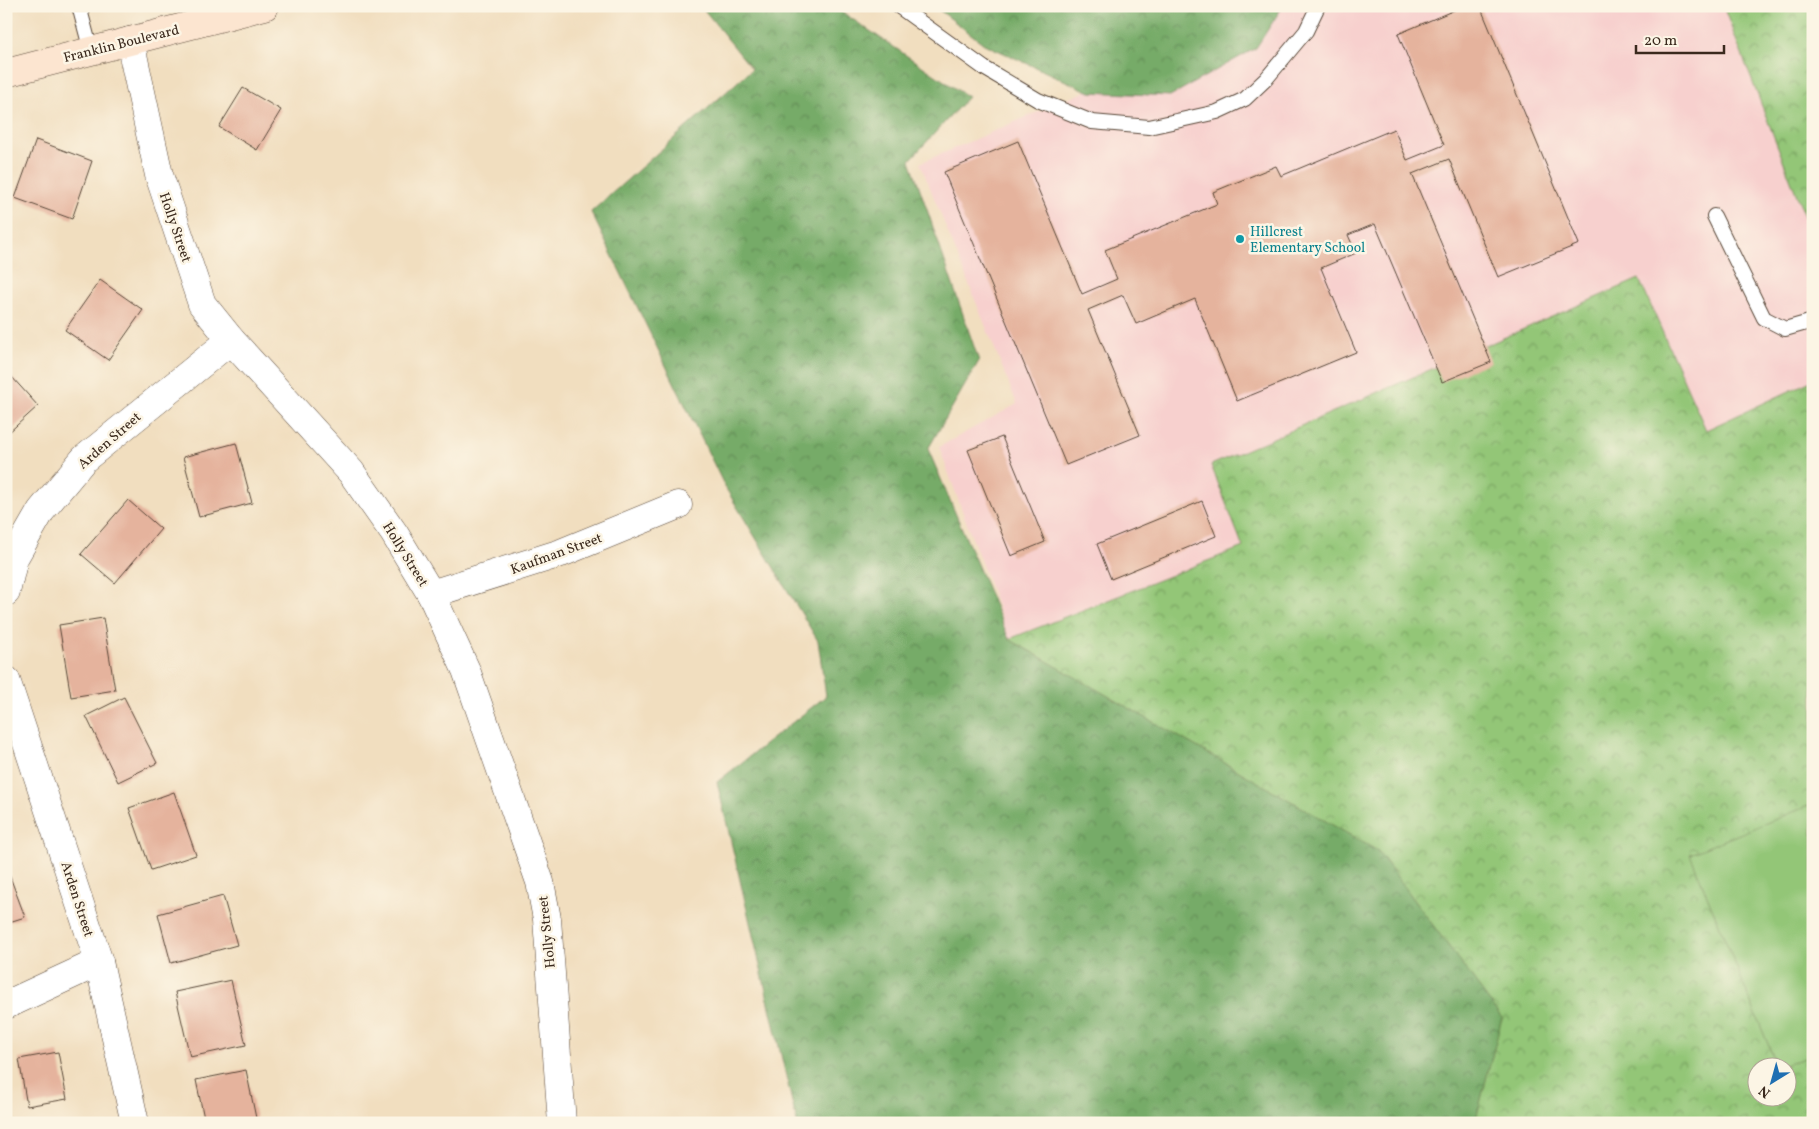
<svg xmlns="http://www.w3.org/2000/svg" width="1819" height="1129" font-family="Vollkorn,serif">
<defs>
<pattern id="forest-crowns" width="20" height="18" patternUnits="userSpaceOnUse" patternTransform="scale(1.25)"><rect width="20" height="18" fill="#76ab68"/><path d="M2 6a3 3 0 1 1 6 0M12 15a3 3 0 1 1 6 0" fill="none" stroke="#628b55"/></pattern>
<pattern id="park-crowns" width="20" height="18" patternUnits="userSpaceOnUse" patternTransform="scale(1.25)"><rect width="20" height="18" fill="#93c677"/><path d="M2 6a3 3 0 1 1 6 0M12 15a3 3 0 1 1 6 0" fill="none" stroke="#79a161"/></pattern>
</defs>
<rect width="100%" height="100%" fill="#fcf5e5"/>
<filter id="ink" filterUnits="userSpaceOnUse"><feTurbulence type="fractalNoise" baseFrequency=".02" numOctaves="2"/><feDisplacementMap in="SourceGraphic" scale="10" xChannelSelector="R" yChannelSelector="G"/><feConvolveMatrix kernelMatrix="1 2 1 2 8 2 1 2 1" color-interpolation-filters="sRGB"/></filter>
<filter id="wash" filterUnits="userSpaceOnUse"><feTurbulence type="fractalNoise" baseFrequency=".0096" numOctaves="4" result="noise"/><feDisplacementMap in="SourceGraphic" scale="20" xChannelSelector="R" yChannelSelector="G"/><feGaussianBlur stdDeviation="1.12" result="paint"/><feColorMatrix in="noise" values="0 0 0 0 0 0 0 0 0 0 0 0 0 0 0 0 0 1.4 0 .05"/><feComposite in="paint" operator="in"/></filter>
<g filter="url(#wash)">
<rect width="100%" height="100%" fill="#f1debf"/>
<path fill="#f7d0ce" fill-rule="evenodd" d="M 1283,6 L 1813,6 L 1813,1123 L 1475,1123 L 1502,1018 L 1378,851 L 1009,639 L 939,447 L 1017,404 L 920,163 ZM 1756,1066 L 1786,1066 L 1786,1096 L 1756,1096 Z"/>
<g fill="url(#forest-crowns)" stroke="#586a43">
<path d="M 701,6 L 833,6 L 968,97 L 910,160 L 979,361 L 928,449 L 1009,639 L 1378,851 L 1502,1018 L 1475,1123 L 797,1123 L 717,782 L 826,696 L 818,641 L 725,487 L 591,212 L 752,69 Z"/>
<path d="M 934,6 L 1283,6 L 1256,48 L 1170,96 L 1090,92 L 984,44 Z"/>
</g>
<g fill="url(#park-crowns)" stroke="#67784a" fill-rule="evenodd">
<path d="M 1723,6 L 1813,6 L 1813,237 Z"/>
<path d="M 1639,279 L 1706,430 L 1813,380 L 1813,1123 L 1475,1123 L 1502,1018 L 1378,851 L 1009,639 L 1243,547 L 1211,465 ZM 1756,1066 L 1786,1066 L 1786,1096 L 1756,1096 Z"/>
</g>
<path fill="#93c677" stroke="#67784a" d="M 1813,804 L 1813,1055 L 1782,1066 L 1777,1066 L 1690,854 Z"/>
<g id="blocks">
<g fill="#e5b39d">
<path d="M 1464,6 L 1480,6 L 1579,244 L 1498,277 L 1449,159 L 1412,174 L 1491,362 L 1442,382 L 1375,224 L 1348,235 L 1356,253 L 1321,268 L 1356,352 L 1237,401 L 1195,299 L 1136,324 L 1123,295 L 1088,310 L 1140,435 L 1066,465 L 944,172 L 1018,141 L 1082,294 L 1117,279 L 1105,250 L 1217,204 L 1213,192 L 1276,166 L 1281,176 L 1394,129 L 1407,160 L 1444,145 L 1398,34 Z"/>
<path d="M 243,88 L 281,110 L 257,150 L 219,127 Z"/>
<path d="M 36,140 L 92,161 L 72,219 L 15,198 Z"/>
<path d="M 100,280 L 143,310 L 108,360 L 65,330 Z"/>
<path d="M 11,376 L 38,406 L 6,435 L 6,380 Z"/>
<path d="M 1002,437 L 1045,542 L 1011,556 L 968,450 Z"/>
<path d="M 236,443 L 252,503 L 199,517 L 183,457 Z"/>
<path d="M 128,500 L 161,529 L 115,583 L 81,554 Z"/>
<path d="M 1202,501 L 1216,536 L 1111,579 L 1097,544 Z"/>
<path d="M 103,618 L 115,690 L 71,697 L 59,625 Z"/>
<path d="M 124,697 L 157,763 L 118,782 L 86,716 Z"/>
<path d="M 174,792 L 196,855 L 151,870 L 129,808 Z"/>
<path d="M 6,866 L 25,917 L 6,923 Z"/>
<path d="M 223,896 L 237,945 L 171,963 L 158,914 Z"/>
<path d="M 231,980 L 246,1045 L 190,1057 L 175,992 Z"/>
<path d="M 58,1052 L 67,1099 L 27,1106 L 19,1059 Z"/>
<path d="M 246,1070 L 257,1123 L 205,1123 L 196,1080 Z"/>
</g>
</g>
</g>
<g filter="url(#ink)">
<use href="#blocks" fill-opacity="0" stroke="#564536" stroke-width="1"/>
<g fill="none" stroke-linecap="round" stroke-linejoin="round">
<g stroke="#564536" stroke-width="16">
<g id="lane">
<path d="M 79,6 L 91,51"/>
<path d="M 898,6 L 984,68 L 1038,100 L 1092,122 L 1149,127 L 1217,112 L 1245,99 L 1266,79 L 1306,31 L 1318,6"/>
<path d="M 1714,216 L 1764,318 L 1785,329 L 1813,321"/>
</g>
</g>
<g stroke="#564536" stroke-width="29">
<g id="street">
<path d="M 130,41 L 159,175 L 202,304 L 231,340 L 351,472 L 394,533 L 431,594 L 466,670 L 540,882 L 547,919 L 562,1123"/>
<path d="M 6,592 L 14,558 L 41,511 L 84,459 L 231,340"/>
<path d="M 431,594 L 561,553 L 678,505"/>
<path d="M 6,680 L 99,962 L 135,1123"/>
<path d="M 6,1005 L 99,962"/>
</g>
</g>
<g stroke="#564536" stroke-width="29">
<path id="secondary" d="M 6,73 L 265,6"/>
</g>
<use href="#lane" stroke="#fff" stroke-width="14"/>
<use href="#street" stroke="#fff" stroke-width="28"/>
<use href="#secondary" stroke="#fce5d0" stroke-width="28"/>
</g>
</g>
<circle fill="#0f9aa8" stroke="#fcf5e5" stroke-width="2" cx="1240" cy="239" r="5"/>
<g text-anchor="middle" stroke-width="5" stroke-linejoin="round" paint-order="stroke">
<g font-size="14" fill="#3b2a1e" stroke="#fcf5e5">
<text transform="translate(121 43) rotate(-14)" y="5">Franklin Boulevard</text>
<text transform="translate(176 227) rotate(71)" y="5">Holly Street</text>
<text transform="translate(109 440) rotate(-41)" y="5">Arden Street</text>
<text transform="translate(556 553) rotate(-20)" y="5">Kaufman Street</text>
<text transform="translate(406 554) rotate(58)" y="5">Holly Street</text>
<text transform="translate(78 899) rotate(72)" y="5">Arden Street</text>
<text transform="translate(546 932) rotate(-96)" y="5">Holly Street</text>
</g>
<g font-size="14" fill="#0d838f" stroke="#fcf5e5" text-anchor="start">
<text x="1250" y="236">Hillcrest<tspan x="1250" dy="16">Elementary School</tspan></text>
</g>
</g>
<rect width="1819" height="1129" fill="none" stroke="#fcf5e5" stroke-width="25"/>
<g transform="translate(1772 1082) rotate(217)"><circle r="24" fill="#fcf5e5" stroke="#afa495"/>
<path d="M0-4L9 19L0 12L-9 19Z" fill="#1f6fb2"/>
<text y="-8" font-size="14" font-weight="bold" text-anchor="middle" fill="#3b2a1e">N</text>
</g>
<path d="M1636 45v8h88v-8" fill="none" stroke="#3b2a1e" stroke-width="2.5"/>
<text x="1644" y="45" font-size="15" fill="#3b2a1e" stroke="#fcf5e5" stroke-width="4" paint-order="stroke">20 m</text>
</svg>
